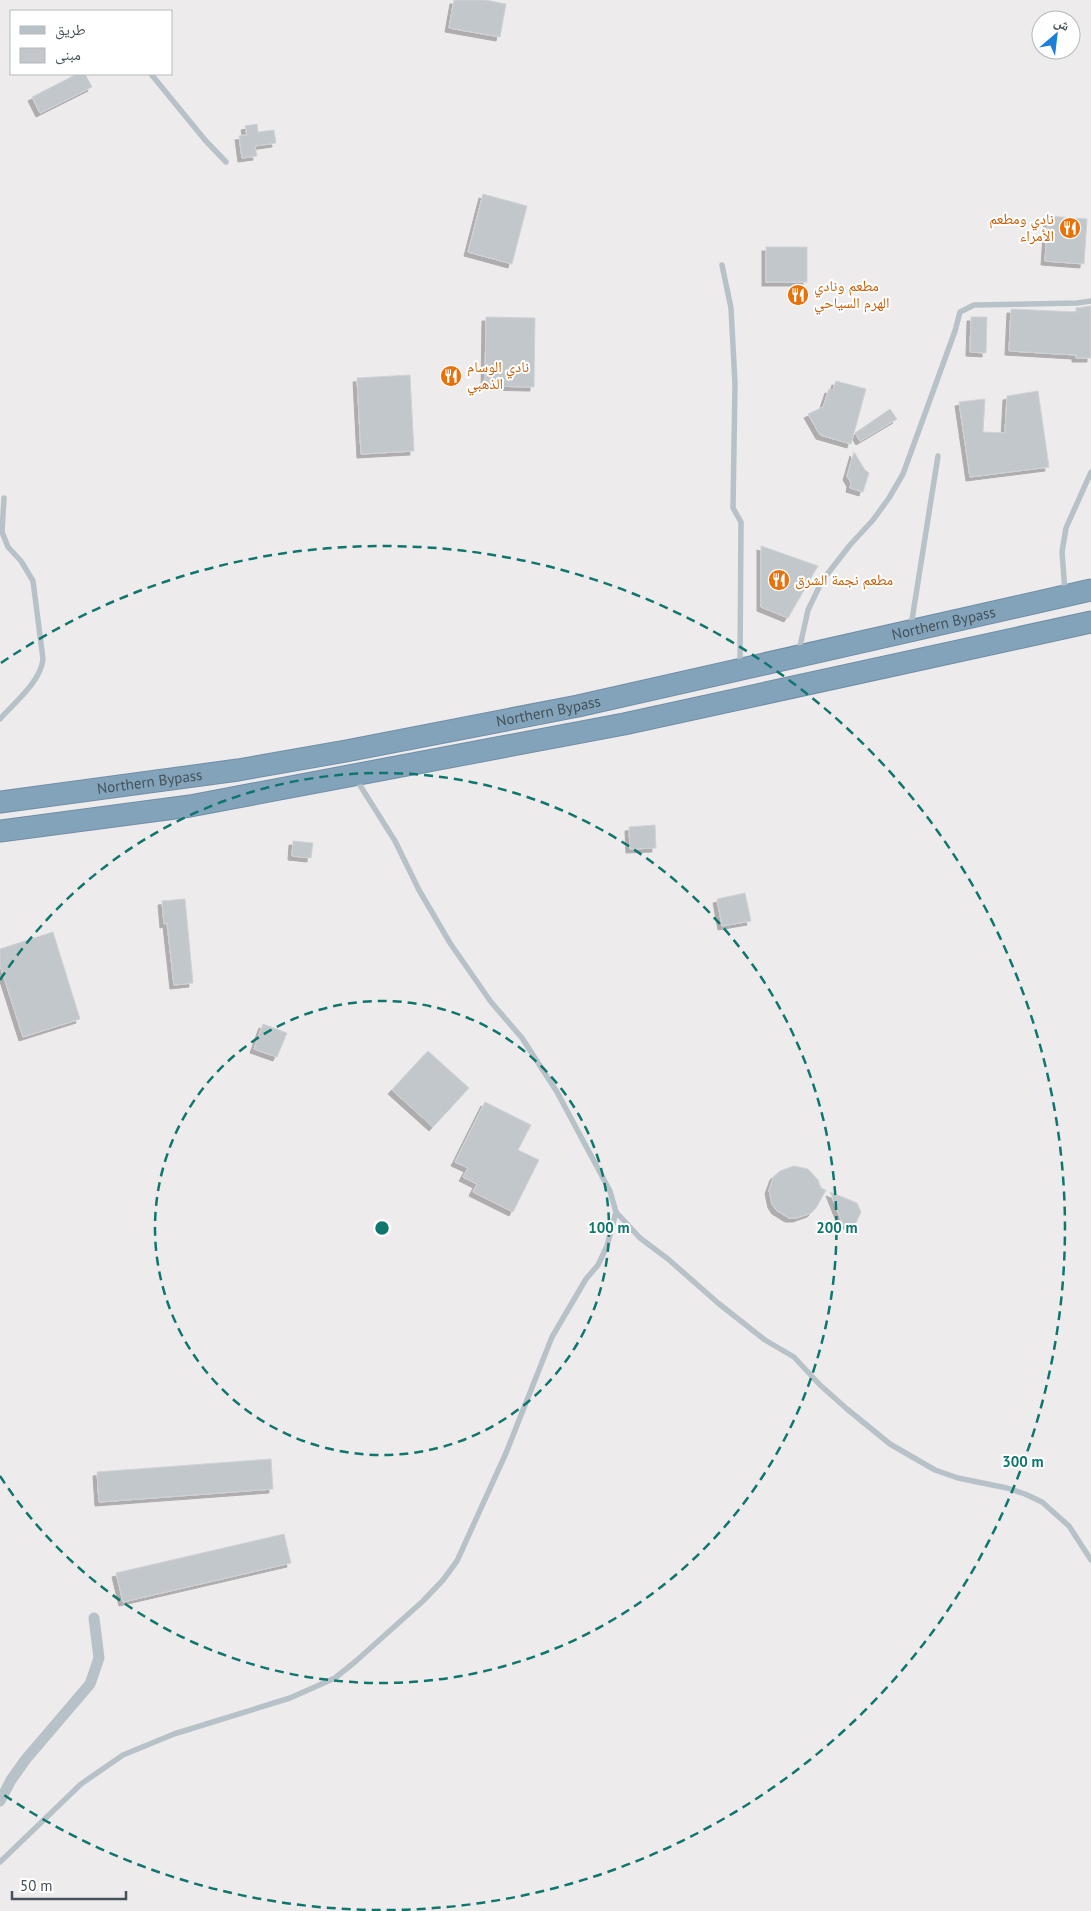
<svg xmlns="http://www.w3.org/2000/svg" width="1091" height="1911" font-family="'PT Sans','Noto Naskh Arabic',sans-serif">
<defs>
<filter id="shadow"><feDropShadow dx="-4" dy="4" stdDeviation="0" flood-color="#0004"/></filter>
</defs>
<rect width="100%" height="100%" fill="#eeebec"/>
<g fill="#c2c7cc" stroke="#cfd2d7" filter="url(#shadow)">
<path d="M 454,0 L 485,0 L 506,4 L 500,37 L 449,28 Z"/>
<path d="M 77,74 L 85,74 L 92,87 L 40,113 L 32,97 Z"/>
<path d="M 257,124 L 258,132 L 274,130 L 276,143 L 255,146 L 257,156 L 242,158 L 239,136 L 247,135 L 245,126 Z"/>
<path d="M 483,194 L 527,206 L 512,264 L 468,252 Z"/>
<path d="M 1048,216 L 1087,219 L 1084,264 L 1045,261 Z"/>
<rect x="766" y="247" width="41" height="35"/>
<path d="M 1091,306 L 1091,358 L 1076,358 L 1076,355 L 1009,351 L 1011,309 L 1076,312 L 1076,308 Z"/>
<path d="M 486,317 L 535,318 L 534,387 L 485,386 Z"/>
<path d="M 971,317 L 987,317 L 986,353 L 970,352 Z"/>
<path d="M 410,375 L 414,451 L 361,454 L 357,378 Z"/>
<path d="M 836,381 L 866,389 L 851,444 L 820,435 L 808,414 L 823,407 L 829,389 L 833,390 Z"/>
<path d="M 1038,391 L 1049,467 L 970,477 L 959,402 L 985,399 L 983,432 L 1005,433 L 1007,396 Z"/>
<path d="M 890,409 L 897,419 L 860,441 L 855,433 Z"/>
<path d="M 854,452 L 865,470 L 869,473 L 863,492 L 850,488 L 851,483 L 847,476 Z"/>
<path d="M 761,546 L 818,566 L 788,618 L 761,607 Z"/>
<path d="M 655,825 L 656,848 L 630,849 L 629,827 Z"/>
<path d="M 293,841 L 313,843 L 311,858 L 292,856 Z"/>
<path d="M 745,893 L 751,921 L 722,926 L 717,899 Z"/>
<path d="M 185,899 L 193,983 L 174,985 L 167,923 L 164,924 L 162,901 Z"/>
<path d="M 53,932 L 80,1019 L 23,1037 L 0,965 L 0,949 Z"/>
<path d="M 263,1024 L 287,1033 L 277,1057 L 254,1049 Z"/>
<path d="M 428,1051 L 469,1088 L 433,1127 L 392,1090 Z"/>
<path d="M 485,1102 L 531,1125 L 518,1150 L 539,1160 L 513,1212 L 473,1192 L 477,1184 L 463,1177 L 468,1168 L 455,1162 Z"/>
<path d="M 794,1166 L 808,1169 L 818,1180 L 821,1188 L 826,1190 L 816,1208 L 811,1213 L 797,1218 L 789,1218 L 776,1210 L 772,1204 L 769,1190 L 774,1176 L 780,1171 Z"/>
<path d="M 830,1192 L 857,1203 L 861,1212 L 855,1225 L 843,1225 Z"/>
<path d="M 271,1459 L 273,1489 L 99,1502 L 97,1472 Z"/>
<path d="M 284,1534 L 291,1563 L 123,1602 L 116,1573 Z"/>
</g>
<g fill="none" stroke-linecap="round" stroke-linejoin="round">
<g stroke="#6f8ea6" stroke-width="23">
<g id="highway">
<path id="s1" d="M 0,802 L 238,770 L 346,751 L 578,706 L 1091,590"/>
<path d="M 0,831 L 190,806 L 624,724 L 1091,622"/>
</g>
</g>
<g stroke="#b7c2c8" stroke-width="5.5">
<path d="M 151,74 L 205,140 L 226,162"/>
<path d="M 722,265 L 731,308 L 735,384 L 733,508 L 741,522 L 740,666"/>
<path d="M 1065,591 L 1062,552 L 1066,528 L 1091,472"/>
<path d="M 911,626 L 938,456"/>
<path d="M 799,651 L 808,610 L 822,581 L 850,545 L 873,520 L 889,498 L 903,474 L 955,331 L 960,312 L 974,305 L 1077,303 L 1091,301"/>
<path d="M 0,719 C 15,702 41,681 43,659 L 33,581 L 21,561 L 8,547 L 2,532 L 4,498"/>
<path d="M 356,779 L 395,841 L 419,890 L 450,943 L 491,1002 L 522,1038 L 557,1092 L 610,1191 L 616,1212 L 640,1238 L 668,1259 L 718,1303 L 765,1340 L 794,1357 L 820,1385 L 847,1409 L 890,1444 L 935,1470 L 958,1478 L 1007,1488 L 1025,1494 L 1042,1502 L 1069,1526 L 1091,1560"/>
<path d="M 0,1862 L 81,1784 L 123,1755 L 174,1734 L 290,1698 L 335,1678 L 356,1661 L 423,1601 L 443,1580 L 457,1561 L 506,1453 L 552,1337 L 586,1279 L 598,1265 L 607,1246 L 616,1212"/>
</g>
<path stroke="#b7c2c8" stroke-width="11" d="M 0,1801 L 11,1780 L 26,1759 L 90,1684 L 99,1658 L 94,1618"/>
<use href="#highway" stroke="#83a3ba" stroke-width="21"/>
</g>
<g fill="none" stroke="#0f766e" stroke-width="2.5" stroke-dasharray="9 6">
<circle cx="382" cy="1228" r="227"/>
<path d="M0 980A455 455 0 1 1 0 1476"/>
<path d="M1 663A682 682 0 1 1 1 1793"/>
</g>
<defs>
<g id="restaurant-disc" transform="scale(1.125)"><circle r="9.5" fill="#e8710a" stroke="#fff"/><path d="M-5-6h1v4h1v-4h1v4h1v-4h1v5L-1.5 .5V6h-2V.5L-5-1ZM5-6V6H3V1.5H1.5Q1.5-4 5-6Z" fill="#fff"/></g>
</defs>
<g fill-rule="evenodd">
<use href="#restaurant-disc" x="1070" y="228"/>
<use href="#restaurant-disc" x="798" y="295"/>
<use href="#restaurant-disc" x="451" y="376"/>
<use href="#restaurant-disc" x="779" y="580"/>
</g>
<g text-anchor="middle" stroke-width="4" stroke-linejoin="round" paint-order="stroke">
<g font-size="15" fill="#c56008" stroke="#fff" text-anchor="start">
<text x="1054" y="224" text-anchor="end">نادي ومطعم<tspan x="1054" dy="17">الأمراء</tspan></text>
<text x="814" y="291">مطعم ونادي<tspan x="814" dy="17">الهرم السياحي</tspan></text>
<text x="467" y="372">نادي الوسام<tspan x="467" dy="17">الذهبي</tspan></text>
<text x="795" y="585">مطعم نجمة الشرق</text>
</g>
<g font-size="15" fill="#445158" stroke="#fff">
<text dy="5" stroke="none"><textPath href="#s1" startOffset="961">Northern Bypass</textPath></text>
<text dy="5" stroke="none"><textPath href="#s1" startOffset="556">Northern Bypass</textPath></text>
<text dy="5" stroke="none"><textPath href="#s1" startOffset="151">Northern Bypass</textPath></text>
</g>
</g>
<circle cx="382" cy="1228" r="8" fill="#0f766e" stroke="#fff" stroke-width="2.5"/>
<g font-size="15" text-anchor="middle" font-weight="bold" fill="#0f766e" stroke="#fff" stroke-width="4" stroke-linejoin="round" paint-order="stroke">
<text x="609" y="1233">100 m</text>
<text x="837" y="1233">200 m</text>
<text x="1023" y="1467">300 m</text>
</g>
<rect x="10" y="10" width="162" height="65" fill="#ffffff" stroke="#b4b9bc"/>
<rect x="20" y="26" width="25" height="8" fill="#b7c2c8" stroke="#b4b9bc"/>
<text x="55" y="35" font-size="15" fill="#445158">طريق</text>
<rect x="20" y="48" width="25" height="15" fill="#c2c7cc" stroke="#b4b9bc"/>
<text x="55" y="60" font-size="15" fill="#445158">مبنى</text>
<g transform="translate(1056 35) rotate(28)"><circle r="24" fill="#ffffff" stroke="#b4b9bc"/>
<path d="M0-4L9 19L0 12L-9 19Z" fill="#1b7ed8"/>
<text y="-8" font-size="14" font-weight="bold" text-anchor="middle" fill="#445158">ش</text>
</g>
<path d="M12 1891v8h114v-8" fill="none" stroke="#445158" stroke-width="2.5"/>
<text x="20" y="1891" font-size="15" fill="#445158" stroke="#ffffff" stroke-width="4" paint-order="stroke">50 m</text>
</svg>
